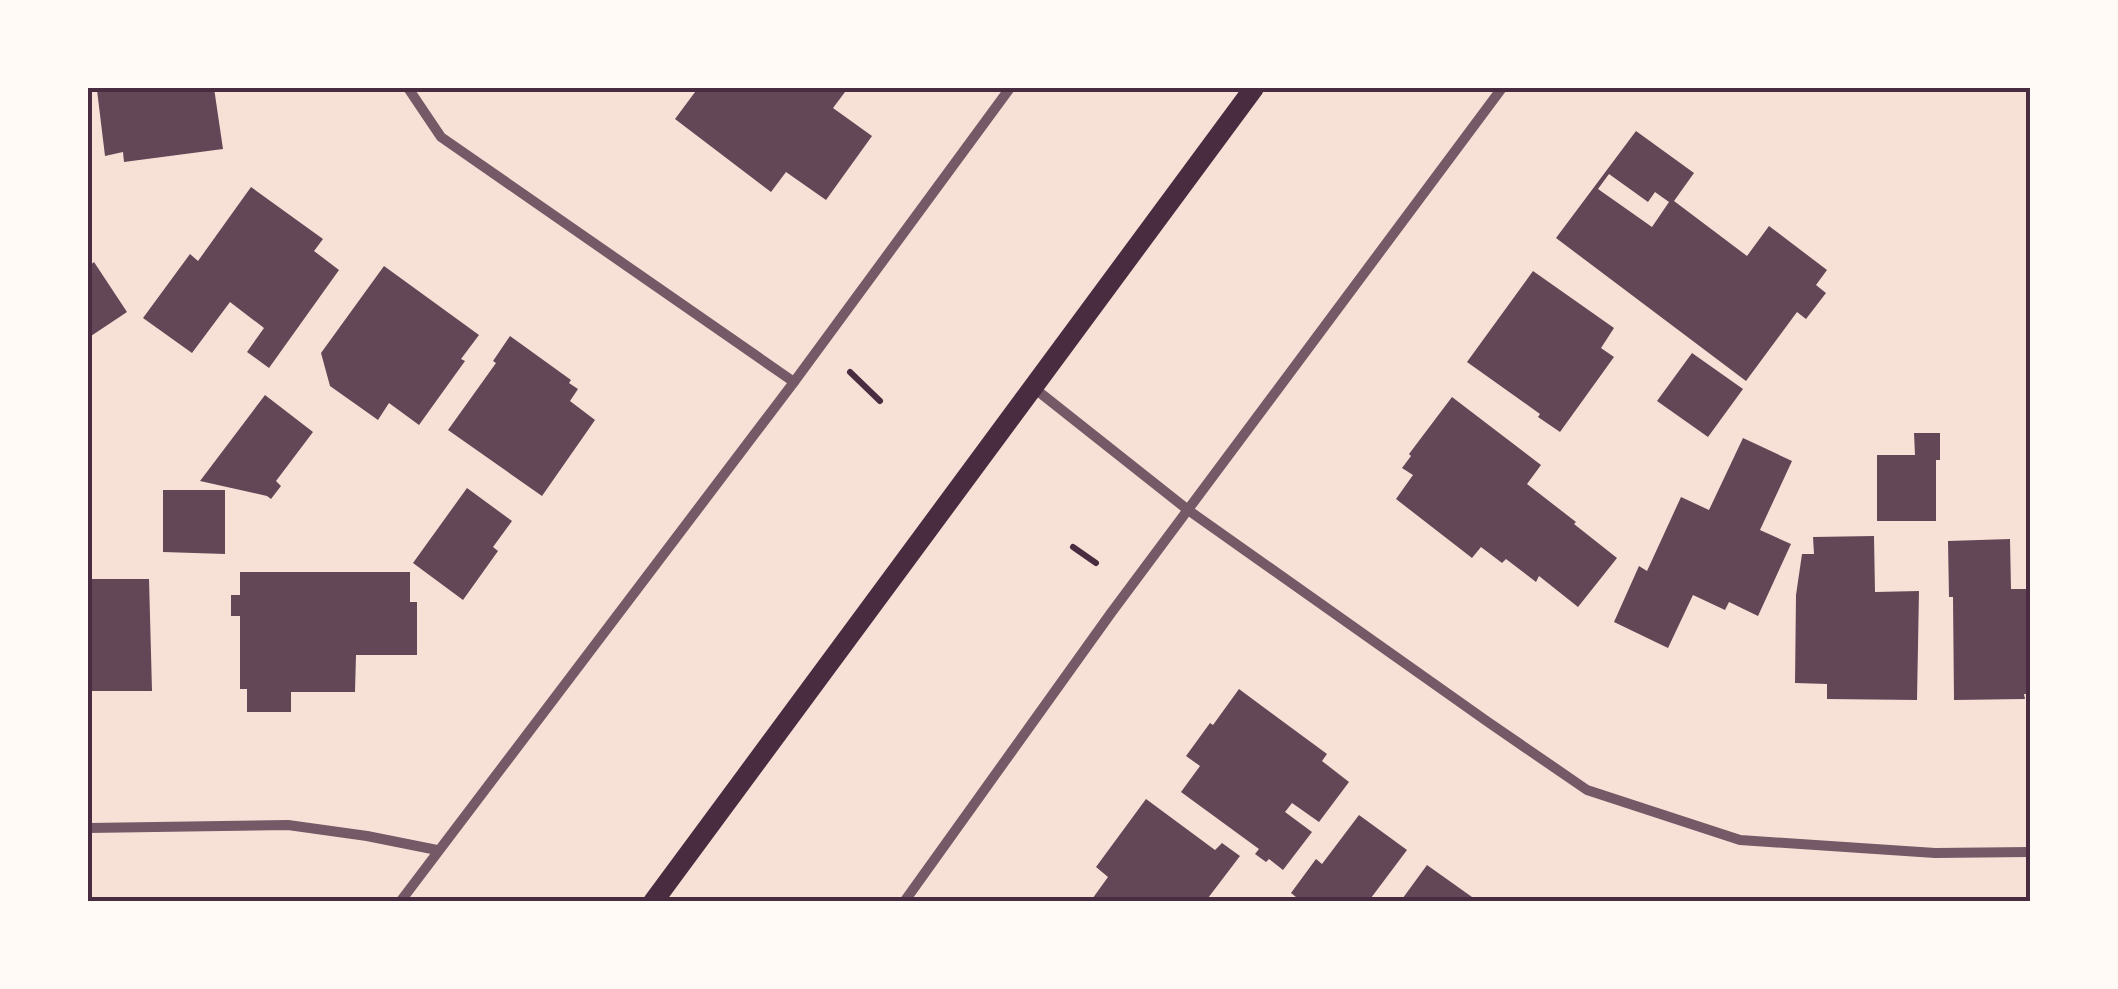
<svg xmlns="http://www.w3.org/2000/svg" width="2118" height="989" font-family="'Space Grotesk',sans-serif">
<rect width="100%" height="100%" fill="#f7e1d7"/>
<g fill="#644757" fill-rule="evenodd">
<path d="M 99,88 L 214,88 L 223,149 L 124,162 L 123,152 L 105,156 L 97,90 Z"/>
<path d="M 698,88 L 838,88 L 845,92 L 833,108 L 872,136 L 826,200 L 786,172 L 771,192 L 675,119 Z"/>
<path d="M 1636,131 L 1694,173 L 1674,201 L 1747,256 L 1769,226 L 1827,270 L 1816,285 L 1826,293 L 1806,319 L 1797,312 L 1746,381 L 1556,238 ZM 1609,174 L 1648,202 L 1655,192 L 1669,202 L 1652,227 L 1598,189 Z"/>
<path d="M 251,187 L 323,239 L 314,251 L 339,270 L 269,368 L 247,352 L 264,328 L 230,302 L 192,353 L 143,318 L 190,254 L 198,261 Z"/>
<path d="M 94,262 L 127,312 L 88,338 L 88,267 Z"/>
<path d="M 384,266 L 479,335 L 461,359 L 465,361 L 419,425 L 389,403 L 378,420 L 330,386 L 321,353 Z"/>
<path d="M 1533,271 L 1614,328 L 1601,348 L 1614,357 L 1560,432 L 1538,417 L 1540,414 L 1467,362 Z"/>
<path d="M 510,336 L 571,380 L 569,383 L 578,389 L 570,401 L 595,420 L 542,496 L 448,430 L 496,363 L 493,361 Z"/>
<path d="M 1692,353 L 1743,389 L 1708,437 L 1657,401 Z"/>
<path d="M 265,395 L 313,432 L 276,481 L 281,486 L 271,499 L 267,496 L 200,481 Z"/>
<path d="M 1452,397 L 1541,465 L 1527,484 L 1576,522 L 1574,524 L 1617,558 L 1578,607 L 1539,576 L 1536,582 L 1506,559 L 1502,563 L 1481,547 L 1472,558 L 1396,499 L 1413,475 L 1402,468 L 1411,456 L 1409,454 Z"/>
<path d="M 1914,433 L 1940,433 L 1940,460 L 1936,460 L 1936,521 L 1877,521 L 1877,455 L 1915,455 Z"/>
<path d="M 1743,438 L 1792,461 L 1760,530 L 1791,544 L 1758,616 L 1729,602 L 1725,610 L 1693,595 L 1668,648 L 1614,622 L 1639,566 L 1647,571 L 1681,497 L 1709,510 Z"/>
<path d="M 467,488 L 512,521 L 493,547 L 498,551 L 463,600 L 413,563 Z"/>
<path d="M 163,490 L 225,490 L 225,554 L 163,552 Z"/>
<path d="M 1874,536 L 1875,592 L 1919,591 L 1917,700 L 1827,699 L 1827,684 L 1795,683 L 1796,595 L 1802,554 L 1814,554 L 1813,537 Z"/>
<path d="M 2010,539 L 2011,589 L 2030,589 L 2030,694 L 2024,694 L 2025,699 L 1954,700 L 1953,597 L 1949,597 L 1948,541 Z"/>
<path d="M 240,572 L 410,572 L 410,602 L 417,602 L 417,655 L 356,655 L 355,692 L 291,692 L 291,712 L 247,712 L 247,689 L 240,689 L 240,616 L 231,616 L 231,595 L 240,595 Z"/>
<path d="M 88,579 L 149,579 L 152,691 L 88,691 Z"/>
<path d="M 1239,689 L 1327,754 L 1322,761 L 1349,782 L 1319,822 L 1292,803 L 1285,812 L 1312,832 L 1283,870 L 1269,859 L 1266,862 L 1255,854 L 1259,849 L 1181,792 L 1200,766 L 1186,756 L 1210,723 L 1213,725 Z"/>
<path d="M 1146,799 L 1215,850 L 1222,843 L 1240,856 L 1205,902 L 1090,902 L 1108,877 L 1096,867 Z"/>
<path d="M 1359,815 L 1407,850 L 1368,902 L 1302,902 L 1291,893 L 1316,859 L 1322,864 Z"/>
<path d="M 1427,865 L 1479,902 L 1400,902 Z"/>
</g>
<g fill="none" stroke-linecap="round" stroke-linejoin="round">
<g stroke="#4a2c40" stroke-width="6">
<path d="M 850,372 L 880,401"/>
<path d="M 1073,547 L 1096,563"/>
</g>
<g stroke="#755966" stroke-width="10">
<path d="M 408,88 L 441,137 L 794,382"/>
<path d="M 1034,388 L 1188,510 L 1488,722 L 1587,790 L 1740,840 L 1935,853 L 2030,852"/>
<path d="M 88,828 L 288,825 L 367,836 L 437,850"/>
<path d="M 400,902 L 794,382 L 1010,88"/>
<path d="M 904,902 L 1111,613 L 1502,88"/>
</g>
<path stroke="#4a2c40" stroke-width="20" d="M 653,902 L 1254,88"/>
</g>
<rect width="2118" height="989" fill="none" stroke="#fffaf5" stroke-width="180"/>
<rect x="90" y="90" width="1938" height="809" fill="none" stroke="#4a2c40" stroke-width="4"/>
</svg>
